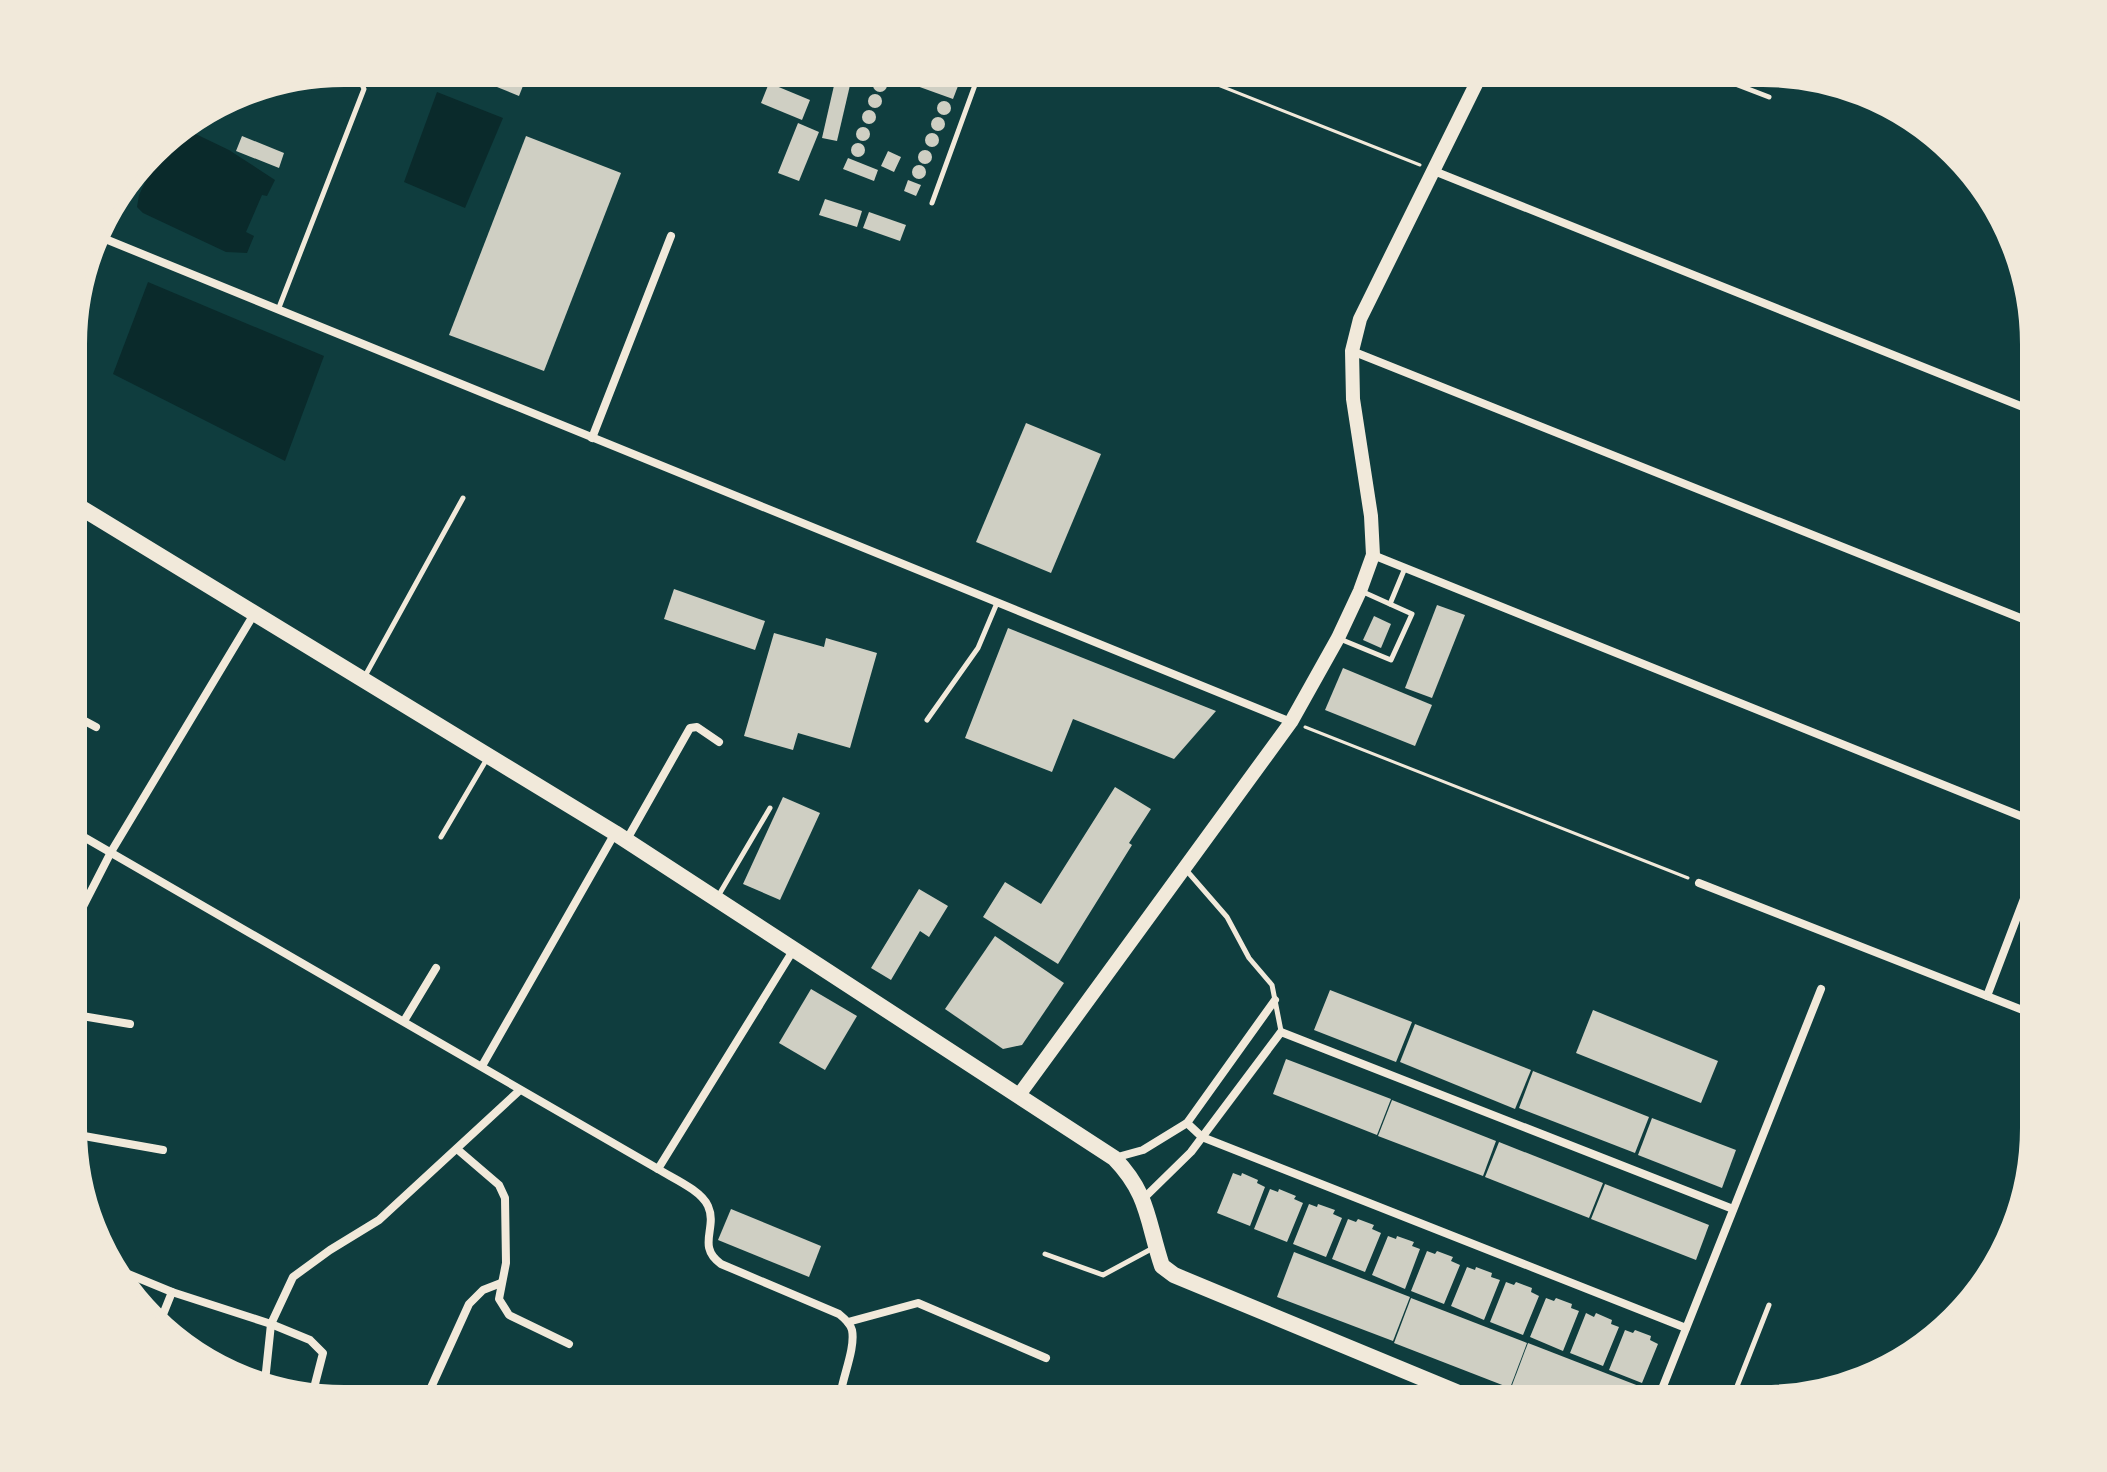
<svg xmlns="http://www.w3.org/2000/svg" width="2107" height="1472" font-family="Helvetica,sans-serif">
<rect width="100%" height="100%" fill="#0f3d3e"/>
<g fill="#0a2a2b">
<path d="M 437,92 L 503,118 L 465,208 L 404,182 Z"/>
<path d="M 179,126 L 229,150 L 275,180 L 267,196 L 262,195 L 246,232 L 254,236 L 247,253 L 226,252 L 143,213 L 137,207 L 139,195 L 170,132 Z"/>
<path d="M 148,282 L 324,356 L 285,461 L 113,374 Z"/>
</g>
<g fill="#cfcfc3">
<path d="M 450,68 L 530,68 L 519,96 Z"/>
<path d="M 838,68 L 854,68 L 837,141 L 822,138 Z"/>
<path d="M 879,68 L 907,68 L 958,86 L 953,99 L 878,72 Z"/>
<circle cx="880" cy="85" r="7"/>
<path d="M 769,83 L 810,100 L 802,120 L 761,103 Z"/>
<circle cx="875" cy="101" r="7"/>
<circle cx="944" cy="108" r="7"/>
<circle cx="869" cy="117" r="7"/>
<circle cx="938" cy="124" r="7"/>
<path d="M 798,123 L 819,132 L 799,181 L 778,173 Z"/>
<circle cx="863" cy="134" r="7"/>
<circle cx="932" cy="140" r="7"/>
<path d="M 242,136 L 284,153 L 279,168 L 236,151 Z"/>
<path d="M 526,136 L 621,173 L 544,371 L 449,335 Z"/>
<circle cx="858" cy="150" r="7"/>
<circle cx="925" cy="157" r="7"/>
<path d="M 888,151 L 901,157 L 894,172 L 881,166 Z"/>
<path d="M 848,158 L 878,170 L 874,181 L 843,169 Z"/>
<circle cx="919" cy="172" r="7"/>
<path d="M 908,180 L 921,185 L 916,196 L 904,191 Z"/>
<path d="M 825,199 L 862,211 L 857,227 L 819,215 Z"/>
<path d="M 869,212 L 906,225 L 900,241 L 863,228 Z"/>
<path d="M 1026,423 L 1101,454 L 1051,573 L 976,542 Z"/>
<path d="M 674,589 L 765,621 L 755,650 L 664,619 Z"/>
<path d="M 1437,605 L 1465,615 L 1432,698 L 1405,688 Z"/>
<path d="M 1374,616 L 1391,624 L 1381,648 L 1363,640 Z"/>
<path d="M 1008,628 L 1216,711 L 1174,759 L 1073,719 L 1052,772 L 965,738 Z"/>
<path d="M 774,633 L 824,647 L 826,638 L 877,653 L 850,748 L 798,733 L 793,750 L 744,736 Z"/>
<path d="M 1343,668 L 1432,705 L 1415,746 L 1325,710 Z"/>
<path d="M 1115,787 L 1151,809 L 1129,843 L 1132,845 L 1058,964 L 983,917 L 1005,882 L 1041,904 Z"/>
<path d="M 783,797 L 820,813 L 780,900 L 743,884 Z"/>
<path d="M 919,889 L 948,906 L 929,937 L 920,931 L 891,980 L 871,968 Z"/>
<path d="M 995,936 L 1064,983 L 1022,1045 L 1003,1049 L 945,1009 Z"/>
<path d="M 811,989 L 857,1016 L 825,1070 L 779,1043 Z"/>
<path d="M 1330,990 L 1412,1022 L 1396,1062 L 1314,1030 Z"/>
<path d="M 1593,1010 L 1718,1061 L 1701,1103 L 1576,1053 Z"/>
<path d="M 1415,1024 L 1531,1070 L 1515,1109 L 1400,1062 Z"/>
<path d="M 1286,1059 L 1391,1099 L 1377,1135 L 1273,1094 Z"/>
<path d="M 1533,1071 L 1649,1117 L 1635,1153 L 1519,1108 Z"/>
<path d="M 1392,1100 L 1496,1141 L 1483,1176 L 1378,1136 Z"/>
<path d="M 1652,1118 L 1736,1150 L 1722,1188 L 1638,1155 Z"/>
<path d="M 1499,1142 L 1603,1183 L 1589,1218 L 1485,1177 Z"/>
<path d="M 1233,1173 L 1241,1176 L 1242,1173 L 1258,1180 L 1257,1183 L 1265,1187 L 1250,1226 L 1217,1213 Z"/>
<path d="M 1605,1184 L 1709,1225 L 1696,1260 L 1591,1219 Z"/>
<path d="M 1270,1189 L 1278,1192 L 1279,1189 L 1296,1196 L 1294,1199 L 1303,1203 L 1287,1242 L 1254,1229 Z"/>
<path d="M 1309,1204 L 1317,1207 L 1318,1204 L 1335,1210 L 1333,1214 L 1342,1218 L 1326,1257 L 1293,1244 Z"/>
<path d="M 731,1209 L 821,1246 L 809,1277 L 718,1240 Z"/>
<path d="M 1348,1219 L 1356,1222 L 1358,1219 L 1374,1225 L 1372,1229 L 1381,1233 L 1365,1272 L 1332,1259 Z"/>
<path d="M 1388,1236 L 1396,1239 L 1397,1236 L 1414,1242 L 1412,1246 L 1420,1249 L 1405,1289 L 1372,1275 Z"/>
<path d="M 1427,1251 L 1435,1254 L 1437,1251 L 1453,1257 L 1451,1261 L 1460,1265 L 1444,1304 L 1411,1291 Z"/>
<path d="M 1294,1252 L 1410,1297 L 1393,1341 L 1277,1297 Z"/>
<path d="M 1467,1267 L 1475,1270 L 1476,1267 L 1492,1273 L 1491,1277 L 1500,1280 L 1484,1320 L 1451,1306 Z"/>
<path d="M 1506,1282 L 1514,1285 L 1516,1282 L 1532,1288 L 1531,1292 L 1539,1296 L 1523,1335 L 1490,1322 Z"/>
<path d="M 1411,1298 L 1527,1343 L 1510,1388 L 1394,1343 Z"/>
<path d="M 1546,1298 L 1554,1301 L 1556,1298 L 1572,1304 L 1571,1308 L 1579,1311 L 1563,1351 L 1530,1337 Z"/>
<path d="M 1586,1313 L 1594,1317 L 1596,1313 L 1612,1320 L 1611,1324 L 1619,1327 L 1603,1366 L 1570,1353 Z"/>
<path d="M 1625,1330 L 1633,1333 L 1635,1330 L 1651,1336 L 1650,1340 L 1658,1344 L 1642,1383 L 1609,1370 Z"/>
<path d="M 1528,1343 L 1644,1388 L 1637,1404 L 1553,1404 L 1511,1388 Z"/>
</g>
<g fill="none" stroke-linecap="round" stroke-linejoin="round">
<g stroke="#f1e9da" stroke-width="3">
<path d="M 1175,68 L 1420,165"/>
<path d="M 1305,727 L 1688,878"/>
</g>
<g stroke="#f1e9da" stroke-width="5">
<path d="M 1696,69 L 1769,97"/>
<path d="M 748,75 L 750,68"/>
<path d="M 932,203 L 975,85 L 977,70 L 975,68"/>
<path d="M 278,310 L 364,89 L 354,68"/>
<path d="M 1390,604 L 1405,568"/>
<path d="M 1340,639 L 1391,660 L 1412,614 L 1361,591"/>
<path d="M 365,676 L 463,498"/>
<path d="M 927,720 L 978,648 L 997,603"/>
<path d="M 441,837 L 488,757"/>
<path d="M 1187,871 L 1227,917 L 1249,958 L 1272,985 L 1281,1031"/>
<path d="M 717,898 L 770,808"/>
<path d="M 1045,1254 L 1103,1275 L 1155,1247"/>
<path d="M 1730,1404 L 1769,1305"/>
</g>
<g stroke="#f1e9da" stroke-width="8">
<path d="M 1434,171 L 2038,413"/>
<path d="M 93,234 L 1291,722"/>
<path d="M 1352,351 L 2038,625"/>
<path d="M 592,438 L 671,236"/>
<path d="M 1373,555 L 2038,823"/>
<path d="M 70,713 L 96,727"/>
<path d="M 70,829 L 658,1169 C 672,1178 701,1190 708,1206 C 718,1228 696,1246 721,1264 L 839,1314 C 844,1318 850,1323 852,1330 C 856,1350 840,1382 839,1404"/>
<path d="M 626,841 L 690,728 L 697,727 L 719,742"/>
<path d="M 1699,883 L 2038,1016"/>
<path d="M 70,932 L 111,852 L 254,614"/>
<path d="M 1987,996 L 2038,862"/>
<path d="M 70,1014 L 130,1024"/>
<path d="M 404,1021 L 436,968"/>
<path d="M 482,1066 L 615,833"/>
<path d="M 1187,1123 L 1202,1137 L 1686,1328"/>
<path d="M 457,1149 L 499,1185 L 505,1198 L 506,1263 L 499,1299 L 509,1315 L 569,1344"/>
<path d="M 70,1150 L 75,1142 L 84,1136 L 163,1150"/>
<path d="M 1114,1158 L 1143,1150 L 1187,1123 L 1275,1000"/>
<path d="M 658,1169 L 794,949"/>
<path d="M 1143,1199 L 1191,1152 L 1281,1032 L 1733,1209"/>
<path d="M 104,1264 L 172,1292 L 271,1324 L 310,1340 L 323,1353 L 315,1384"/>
<path d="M 848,1322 L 918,1303 L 1046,1358"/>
<path d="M 158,1327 L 172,1292"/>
<path d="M 264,1391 L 271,1324 L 293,1277 L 330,1250 L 379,1220 L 520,1090"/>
<path d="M 424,1403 L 469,1304 L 483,1290 L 501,1283"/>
<path d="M 1656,1404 L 1821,989"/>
</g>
<path stroke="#f1e9da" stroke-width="14" d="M 1019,1095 L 1291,722 L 1338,638 L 1360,591 L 1373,555 L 1371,516 L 1353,399 L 1352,351 L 1360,319 L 1484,68"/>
<path stroke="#f1e9da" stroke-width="16" d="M 70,501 L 615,833 L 1114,1158 C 1149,1194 1147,1221 1162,1266 L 1174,1275 L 1485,1404"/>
</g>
<path d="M0 0H2107V1472H0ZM344 82H1763A262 262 0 0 1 2025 344V1128A262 262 0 0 1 1763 1390H344A262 262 0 0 1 82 1128V344A262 262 0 0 1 344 82Z" fill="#f1e9da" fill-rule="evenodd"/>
<path fill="none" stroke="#f1e9da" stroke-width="10" d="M344 82H1763A262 262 0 0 1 2025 344V1128A262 262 0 0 1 1763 1390H344A262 262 0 0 1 82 1128V344A262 262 0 0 1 344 82Z"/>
</svg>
